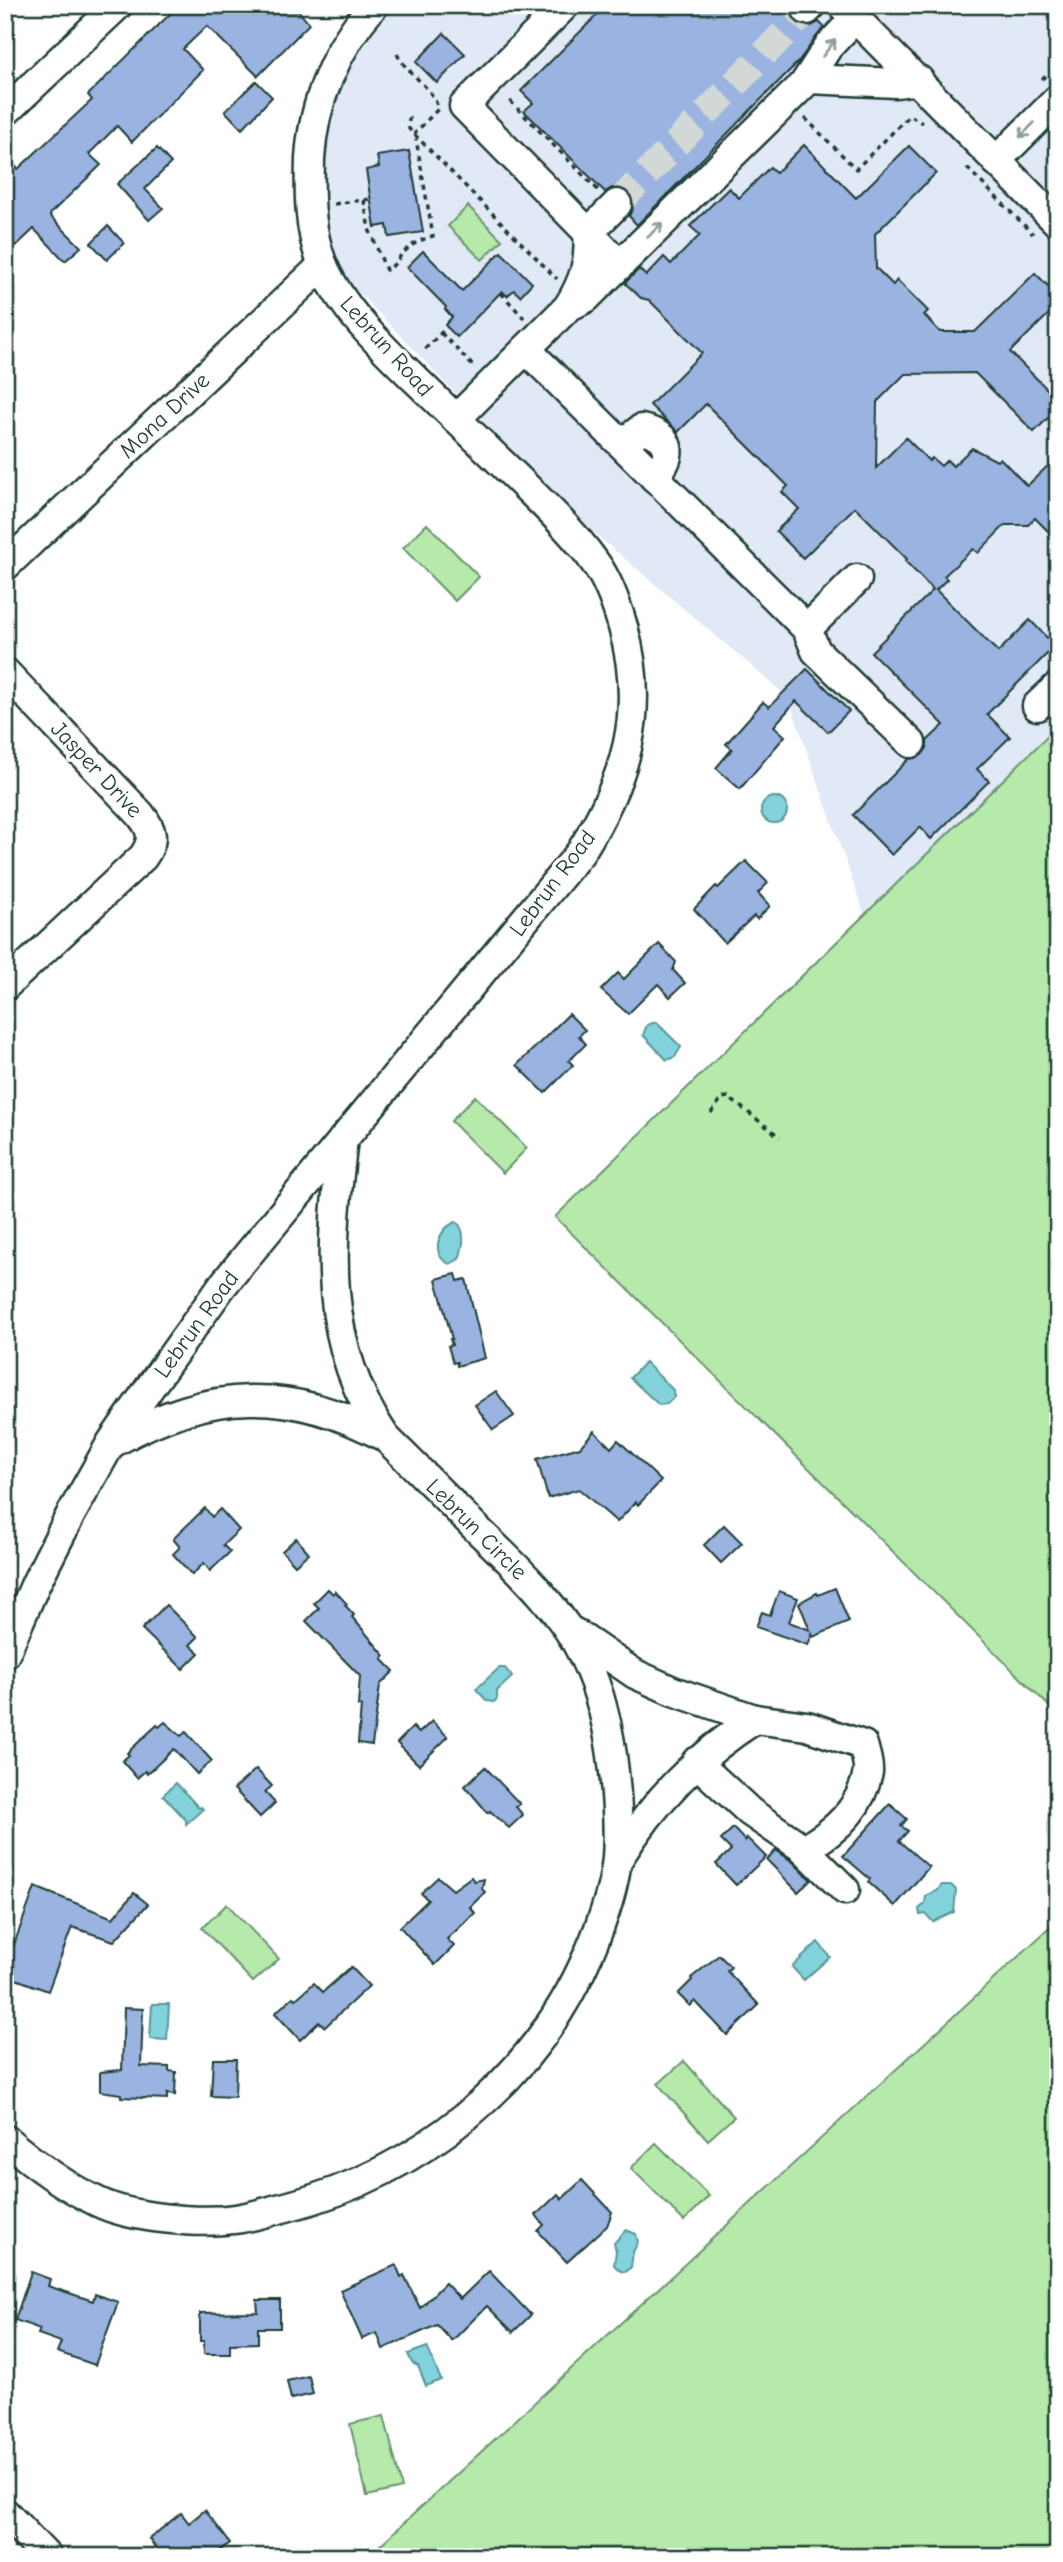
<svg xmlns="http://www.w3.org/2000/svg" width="1063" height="2562" font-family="'Comic Neue',sans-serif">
<rect width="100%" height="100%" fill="#fff"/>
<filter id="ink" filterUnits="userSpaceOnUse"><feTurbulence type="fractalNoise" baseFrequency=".0143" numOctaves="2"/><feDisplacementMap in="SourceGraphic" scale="14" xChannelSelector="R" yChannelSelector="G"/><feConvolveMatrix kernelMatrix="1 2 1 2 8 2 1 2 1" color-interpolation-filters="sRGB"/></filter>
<g filter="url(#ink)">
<path fill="#e1e8f6" d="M 391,5 L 1058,5 L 1058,726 L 864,913 L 788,697 L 585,525 L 525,466 L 345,278 L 334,255 L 326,222 L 323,191 L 322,163 L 329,111 L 352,57 Z"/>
<g fill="#b5eaab" stroke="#6a9470" stroke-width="2">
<path d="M 468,206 L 502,240 L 482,260 L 448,226 Z"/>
<path d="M 427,524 L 479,577 L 455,601 L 403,548 Z"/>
<path d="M 1058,726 L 1058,1715 L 555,1217 Z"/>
<path d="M 475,1096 L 527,1148 L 503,1173 L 451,1121 Z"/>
<path d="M 227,1904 L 279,1959 L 253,1982 L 202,1928 Z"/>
<path d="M 1058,1920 L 1058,2557 L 367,2557 Z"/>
<path d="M 684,2061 L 734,2117 L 708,2140 L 658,2084 Z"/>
<path d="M 656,2143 L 709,2196 L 684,2221 L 631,2168 Z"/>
<path d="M 384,2416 L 402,2488 L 367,2496 L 350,2424 Z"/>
</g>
<g fill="#82d3dc" stroke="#5a9799" stroke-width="2">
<circle cx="774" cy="810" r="13"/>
<path d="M 656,1022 L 681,1047 L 675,1057 L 667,1060 L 643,1035 L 647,1025 Z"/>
<path d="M 456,1222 C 467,1229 463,1248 459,1259 L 450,1264 C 429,1256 438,1228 456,1222 Z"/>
<path d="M 645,1362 L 673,1390 L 674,1397 L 667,1404 L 659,1405 L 630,1378 Z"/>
<path d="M 499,1668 L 505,1668 L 512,1677 L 497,1691 L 497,1699 L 494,1702 L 487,1701 L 476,1689 Z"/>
<path d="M 176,1783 L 199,1808 L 201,1807 L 203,1809 L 186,1824 L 186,1820 L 163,1795 Z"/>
<path d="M 942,1885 L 951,1885 L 956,1890 L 954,1912 L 933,1922 L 926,1914 L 920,1915 L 919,1909 L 925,1904 L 926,1896 L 937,1891 Z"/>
<path d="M 818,1942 L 830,1957 L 804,1980 L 792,1967 Z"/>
<path d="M 152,2004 L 169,2004 L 167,2040 L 150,2039 Z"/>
<path d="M 626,2230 L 636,2234 L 638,2242 L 633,2252 L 631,2267 L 626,2272 L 621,2271 L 614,2265 L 616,2251 L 614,2243 Z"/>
<path d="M 427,2347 L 441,2380 L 426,2386 L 418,2366 L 412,2363 L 408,2354 Z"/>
</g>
<g fill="#9ab3e0" stroke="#1f3d34" stroke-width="2">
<path d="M 179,5 L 294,5 L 309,24 L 258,76 L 207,26 L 183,49 L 203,70 L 132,142 L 117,126 L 89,154 L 101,165 L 51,213 L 50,216 L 81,247 L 65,261 L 34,229 L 16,246 L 5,235 L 5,156 L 18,169 L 92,100 L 88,95 Z"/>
<path d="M 607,5 L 791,5 L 791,15 L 796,22 L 802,26 L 811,26 L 819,22 L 824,27 L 798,62 L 637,225 L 629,216 L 633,208 L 633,199 L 629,193 L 621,188 L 612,188 L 605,192 L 524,111 L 533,103 L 521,91 Z"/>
<path d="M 444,33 L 465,54 L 437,83 L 416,62 Z"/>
<path d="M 256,81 L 272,97 L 242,129 L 225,111 Z"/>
<path d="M 804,145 L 856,198 L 909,146 L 936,173 L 875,234 L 876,268 L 893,285 L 897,280 L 928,311 L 924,315 L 940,332 L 975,332 L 1035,273 L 1058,296 L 1058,305 L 1010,352 L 1058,400 L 1058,408 L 1034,432 L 975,373 L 905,374 L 877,402 L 876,468 L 906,438 L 929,461 L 932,458 L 941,466 L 947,460 L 953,466 L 972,448 L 997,461 L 1000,458 L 1027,486 L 1058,456 L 1058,541 L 1035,518 L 1028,525 L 1005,525 L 978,553 L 973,549 L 944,576 L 947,579 L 936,590 L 998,652 L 1030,620 L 1055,646 L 987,714 L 1010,737 L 977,769 L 989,781 L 931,839 L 920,827 L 892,855 L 853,815 L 909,759 L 922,755 L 927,748 L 927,741 L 944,725 L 871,652 L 933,590 L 905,561 L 907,559 L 855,507 L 803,558 L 776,531 L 799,509 L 782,492 L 788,486 L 706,404 L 678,432 L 650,405 L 702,353 L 649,300 L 641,298 L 625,283 L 639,269 L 646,276 L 664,257 L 671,264 L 700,235 L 690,226 L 729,188 L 739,198 L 770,167 L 776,173 Z"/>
<path d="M 157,148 L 171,163 L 145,189 L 163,208 L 149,220 L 117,184 Z"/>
<path d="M 409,151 L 423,232 L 389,237 L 387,225 L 375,227 L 366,170 L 379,167 L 377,156 Z"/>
<path d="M 108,226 L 124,243 L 107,260 L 91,243 Z"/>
<path d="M 423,251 L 462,291 L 501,252 L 532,283 L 520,296 L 514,290 L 507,296 L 502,291 L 457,337 L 445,325 L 452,317 L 445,309 L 446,307 L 407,267 Z"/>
<path d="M 807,669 L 849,711 L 828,732 L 796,701 L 774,726 L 785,736 L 740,789 L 716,768 L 732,749 L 726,744 L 763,702 L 769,707 Z"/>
<path d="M 746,861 L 768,883 L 758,893 L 770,906 L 757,919 L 754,916 L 725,943 L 694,909 L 716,886 L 718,888 Z"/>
<path d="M 659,944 L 676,962 L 673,970 L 685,983 L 670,997 L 658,984 L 628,1014 L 601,990 L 618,973 L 624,979 Z"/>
<path d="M 569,1014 L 585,1030 L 579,1036 L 586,1044 L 569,1061 L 573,1065 L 545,1093 L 517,1065 Z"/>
<path d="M 456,1274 L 458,1281 L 466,1279 L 485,1358 L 457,1366 L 457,1362 L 453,1363 L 448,1346 L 452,1345 L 450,1339 L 452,1339 L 436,1279 Z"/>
<path d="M 496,1391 L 514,1416 L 493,1430 L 475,1405 Z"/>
<path d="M 594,1431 L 611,1448 L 618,1440 L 661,1481 L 638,1505 L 636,1502 L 617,1522 L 579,1489 L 548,1498 L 537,1459 L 580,1447 Z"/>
<path d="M 205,1508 L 212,1517 L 220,1509 L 239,1530 L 223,1545 L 230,1552 L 210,1571 L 204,1563 L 192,1575 L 173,1554 L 180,1547 L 173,1539 Z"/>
<path d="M 724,1525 L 742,1543 L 721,1563 L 704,1545 Z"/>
<path d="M 296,1538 L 309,1553 L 295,1565 L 282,1551 Z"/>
<path d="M 835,1588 L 849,1622 L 813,1637 L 812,1634 L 808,1645 L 756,1627 L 762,1612 L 770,1615 L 779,1591 L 798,1598 L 789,1622 L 810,1630 L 799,1603 L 817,1593 L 818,1595 Z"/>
<path d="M 328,1589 L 333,1594 L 335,1591 L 347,1604 L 345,1605 L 354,1615 L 352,1617 L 385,1656 L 382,1659 L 394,1671 L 380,1685 L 372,1745 L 358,1743 L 361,1706 L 358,1706 L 360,1676 L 306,1621 L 319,1608 L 314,1603 Z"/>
<path d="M 166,1605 L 198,1637 L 190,1645 L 199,1653 L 183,1669 L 142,1629 Z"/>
<path d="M 432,1721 L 448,1737 L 419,1765 L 397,1743 L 413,1727 L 419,1733 Z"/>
<path d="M 165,1722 L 181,1736 L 186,1732 L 212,1761 L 197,1774 L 174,1749 L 147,1774 L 145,1771 L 137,1778 L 122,1761 L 129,1755 L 127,1753 L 157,1725 L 159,1727 Z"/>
<path d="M 485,1767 L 520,1804 L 516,1807 L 523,1815 L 509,1828 L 490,1811 L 488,1813 L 465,1786 Z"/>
<path d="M 256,1769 L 272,1786 L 265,1792 L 275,1803 L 260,1817 L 234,1789 Z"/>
<path d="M 890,1804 L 907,1819 L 901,1826 L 908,1831 L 899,1841 L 929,1867 L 895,1906 L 868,1882 L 870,1879 L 843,1856 Z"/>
<path d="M 733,1828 L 745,1841 L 747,1838 L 766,1857 L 736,1885 L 716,1864 L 731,1850 L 721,1840 Z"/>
<path d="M 776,1850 L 793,1862 L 811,1880 L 798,1892 L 767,1860 Z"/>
<path d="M 438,1877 L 453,1890 L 471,1877 L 474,1881 L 484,1879 L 482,1889 L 485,1892 L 470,1907 L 475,1913 L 447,1939 L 454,1946 L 435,1965 L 400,1927 L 428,1900 L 421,1893 Z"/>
<path d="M 35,1887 L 113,1918 L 134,1893 L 148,1904 L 114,1941 L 72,1927 L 48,1991 L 5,1975 L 5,1969 Z"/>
<path d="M 719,1955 L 731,1967 L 727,1971 L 759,2005 L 727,2035 L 695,2001 L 690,2006 L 678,1994 L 692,1980 L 691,1978 Z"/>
<path d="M 351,1967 L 369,1986 L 325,2027 L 319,2022 L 300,2040 L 275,2013 L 293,1997 L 296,1999 L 314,1983 L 323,1992 Z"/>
<path d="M 124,2008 L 143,2009 L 141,2066 L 169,2067 L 169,2071 L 176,2072 L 175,2095 L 167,2094 L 167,2099 L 121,2097 L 121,2094 L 100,2091 L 100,2072 L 122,2070 Z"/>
<path d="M 213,2059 L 236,2059 L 235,2097 L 211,2096 Z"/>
<path d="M 582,2180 L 612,2212 L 607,2226 L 567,2262 L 538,2231 L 544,2225 L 536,2215 L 558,2194 L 562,2199 Z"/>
<path d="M 396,2265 L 401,2277 L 404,2275 L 420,2308 L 445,2283 L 460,2299 L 489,2271 L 531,2315 L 513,2332 L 487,2306 L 452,2341 L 437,2325 L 383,2349 L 377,2333 L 362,2339 L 340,2290 Z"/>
<path d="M 31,2272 L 50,2279 L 48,2286 L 93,2301 L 95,2294 L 118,2302 L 95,2365 L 57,2352 L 61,2342 L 38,2334 L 40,2329 L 15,2320 Z"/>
<path d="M 257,2300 L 280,2300 L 280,2328 L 258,2328 L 258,2343 L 230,2344 L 230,2354 L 204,2354 L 204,2341 L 200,2341 L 200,2313 L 258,2312 Z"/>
<path d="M 309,2376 L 313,2394 L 291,2399 L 287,2381 Z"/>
<path d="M 205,2510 L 230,2543 L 212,2557 L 163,2557 L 149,2539 L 181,2513 L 189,2523 Z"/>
</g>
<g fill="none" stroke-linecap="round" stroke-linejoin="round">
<path stroke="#d2d8d6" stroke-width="28" stroke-dasharray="28 14" stroke-linecap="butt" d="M 617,204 L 807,10"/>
<g stroke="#1f3d34" stroke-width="33">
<g id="minor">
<path d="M 565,5 L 464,106 L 620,265"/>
<path d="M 843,6 L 1058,223"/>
<path d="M 807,10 L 812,5"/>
<path d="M 808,79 L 896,83 L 919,80"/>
<path d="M 5,112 L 118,5"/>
<path d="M 996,161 L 1058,99"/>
<path d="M 568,307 L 586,298 L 804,84 L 828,47 L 855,18"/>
<path d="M 526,349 L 807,629 L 816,651 L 911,743"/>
<path d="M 456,419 L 568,307 C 583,283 591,261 588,233 L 617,204"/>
<path d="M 622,444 L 641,429 C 672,435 675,455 654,477"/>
<path d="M 5,566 L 323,265"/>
<path d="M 807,629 L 857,579"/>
<path d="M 5,672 L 140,814 C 153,830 155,840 143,857 L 5,986"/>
<path d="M 1037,706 L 1058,686"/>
<path d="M 116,1441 C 209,1388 291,1386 385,1437"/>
<path d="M 575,1633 L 635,1674 L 673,1691 L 755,1719 L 807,1726 L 863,1745 C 865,1753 869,1764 868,1772 C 861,1809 835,1832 804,1849 L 750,1812 L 696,1762"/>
<path d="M 5,1654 L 36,1583 L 70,1516 L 111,1443 L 150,1387 L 222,1286 L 580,853 C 626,780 647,712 623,627 C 617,606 609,582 596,564 C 573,531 545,506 517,478 C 484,446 451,414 418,382 C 383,348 341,309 322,263 C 309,229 309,195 310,159 C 313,103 336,47 374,5"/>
<path d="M 804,1849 L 845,1890"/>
<path d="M 618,1859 C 655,1800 697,1756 755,1719"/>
<path d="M 5,2139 C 33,2163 64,2186 98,2202 C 131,2218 198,2224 235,2219 C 252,2217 269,2211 286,2207 C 420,2173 535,2080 589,1953 C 602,1923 614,1890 617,1858 C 619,1829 617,1801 614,1772 C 610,1733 601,1693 584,1657 C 560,1607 518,1569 479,1531 C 448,1500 417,1468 385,1437 C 321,1342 330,1247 343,1139"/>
<path d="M 5,2513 L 47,2557"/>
</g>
</g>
<g stroke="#1f3d34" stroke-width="3.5" stroke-dasharray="5 5" stroke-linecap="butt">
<path d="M 397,54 C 407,74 434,88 438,109 L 414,134"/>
<path d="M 1042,79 L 1058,63"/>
<path d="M 510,101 L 598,190"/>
<path d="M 409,117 L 409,129 L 414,134 L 557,279"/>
<path d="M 805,118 L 856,169 L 910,115 L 922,123"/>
<path d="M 967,168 L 1033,234"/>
<path d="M 364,200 L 369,229 L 386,270 C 393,267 394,264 399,258 C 408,246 419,240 433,236 L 416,139"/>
<path d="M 334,204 L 370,199"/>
<path d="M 501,293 L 524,318"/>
<path d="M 441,333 L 475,368"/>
<path d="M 425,349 L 447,327"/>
<path d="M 5,597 L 13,589"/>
<path d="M 711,1113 L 722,1098 L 728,1097 L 780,1137"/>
</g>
<use href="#minor" stroke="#fff" stroke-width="28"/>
</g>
<defs><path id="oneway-shaft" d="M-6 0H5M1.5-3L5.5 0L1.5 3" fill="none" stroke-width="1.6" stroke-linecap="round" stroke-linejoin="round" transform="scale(1.75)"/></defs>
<g stroke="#8f9e9a">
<use href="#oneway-shaft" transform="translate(829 48) rotate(-52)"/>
<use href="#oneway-shaft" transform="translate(1027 130) rotate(135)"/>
<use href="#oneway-shaft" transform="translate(655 230) rotate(-45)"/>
</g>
</g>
<g text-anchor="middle" stroke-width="7" stroke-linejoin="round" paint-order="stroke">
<g font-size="23" fill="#1f3d34" stroke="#fff">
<text transform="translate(387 346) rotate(48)" y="8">Lebrun Road</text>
<text transform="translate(164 415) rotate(-43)" y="8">Mona Drive</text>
<text transform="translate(97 769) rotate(47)" y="8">Jasper Drive</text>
<text transform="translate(552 883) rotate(-53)" y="8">Lebrun Road</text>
<text transform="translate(196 1324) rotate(-54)" y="8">Lebrun Road</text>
<text transform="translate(477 1529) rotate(45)" y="8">Lebrun Circle</text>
</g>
</g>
<rect width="1063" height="2562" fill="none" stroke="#fff" stroke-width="28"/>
<rect x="14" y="14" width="1035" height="2534" fill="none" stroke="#1f3d34" stroke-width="2.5" filter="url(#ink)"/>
</svg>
